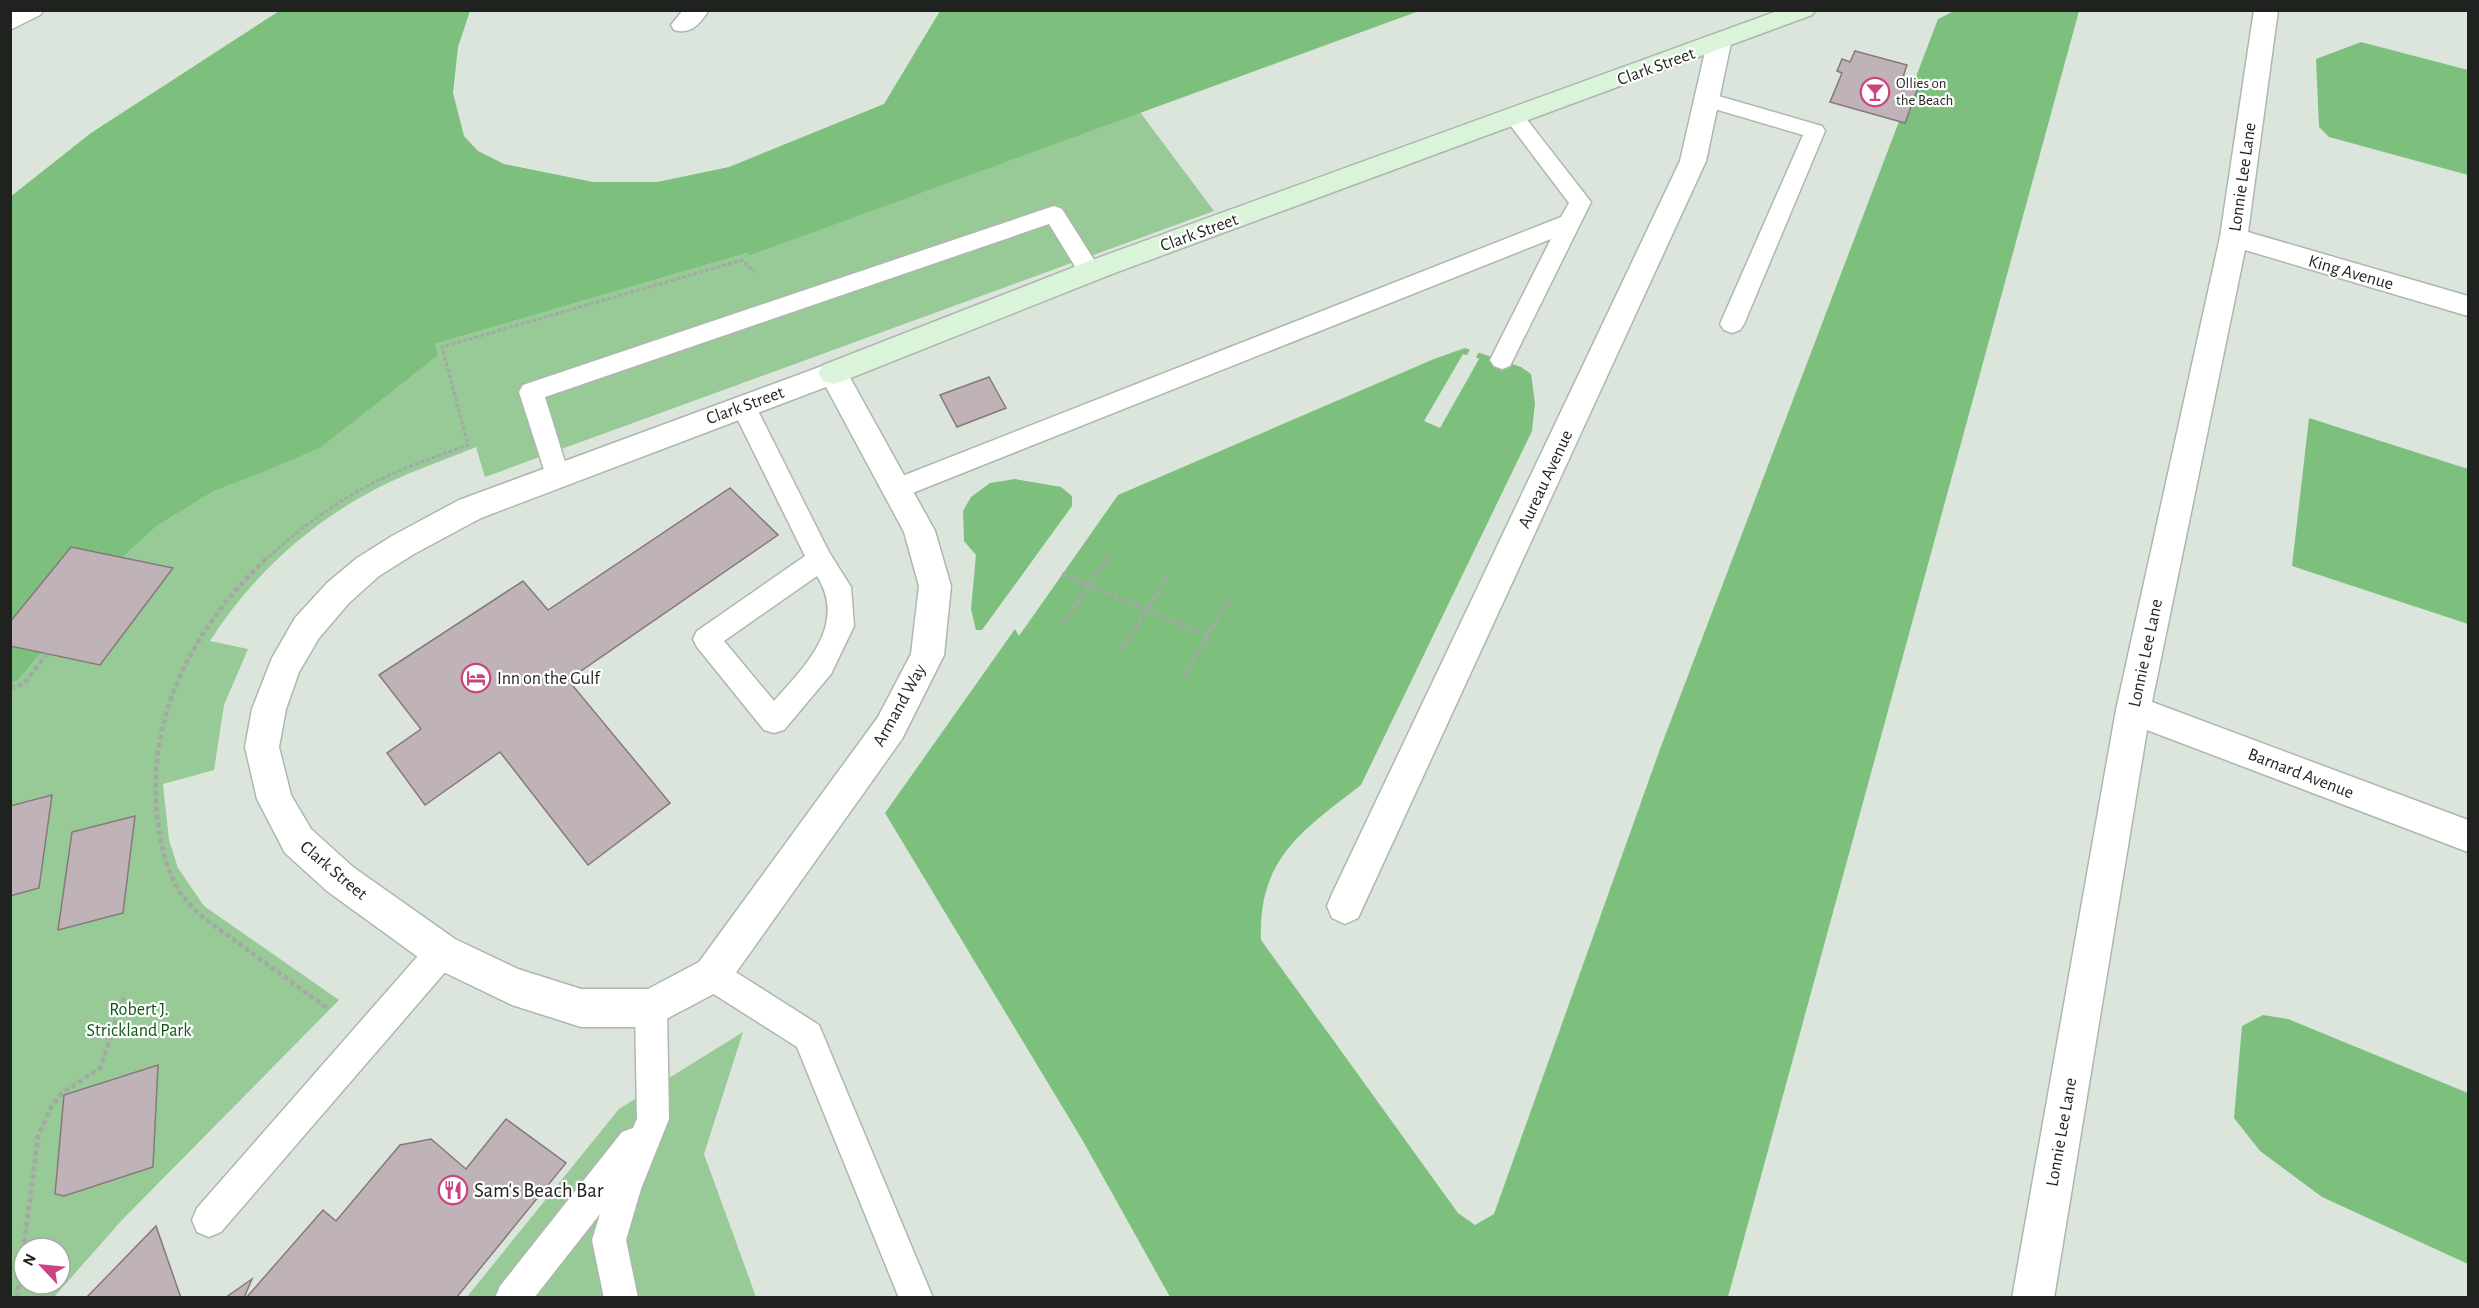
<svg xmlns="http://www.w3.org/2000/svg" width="2479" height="1308" font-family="'Alegreya Sans',sans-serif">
<rect width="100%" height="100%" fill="#dce5dc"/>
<g fill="#98ca97" fill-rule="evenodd">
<path d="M 1140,112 L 1214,211 L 485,477 L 476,447 C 442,461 406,473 374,490 C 307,525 250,578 210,641 L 248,649 L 224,705 L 214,770 L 163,784 L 169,840 L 178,868 L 204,906 L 339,1000 L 122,1220 L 54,1297 L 11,1298 L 11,683 L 18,680 L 122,558 L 157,526 L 214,491 L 262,473 L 320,448 L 435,344 L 747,253 L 748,256 ZM 24,1248 L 60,1248 L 60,1284 L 24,1284 Z"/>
<path d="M 743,1032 L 704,1154 L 756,1297 L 466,1298 L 619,1109 Z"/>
</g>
<g fill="#7dc07d">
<path d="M 279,11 L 470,11 L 458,47 L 453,93 L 464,136 L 478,151 L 504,164 L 593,182 L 657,182 L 729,167 L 884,104 L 940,11 L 1419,11 L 748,256 L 747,253 L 435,344 L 438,355 L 320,448 L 262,473 L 214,491 L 157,526 L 122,558 L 18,680 L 11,683 L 10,197 L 91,133 Z"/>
<path d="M 1954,11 L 2079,11 L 1728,1297 L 1170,1297 L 1083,1141 L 885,813 L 1015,629 L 1019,636 L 1118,495 L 1434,359 L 1465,348 L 1521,367 L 1531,374 L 1535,403 L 1532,431 L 1361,785 C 1302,831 1258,858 1261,940 L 1458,1213 L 1475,1225 L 1494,1214 L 1660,749 L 1938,19 Z"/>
<path d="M 2361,42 L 2468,70 L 2468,175 L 2329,137 L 2319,127 L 2316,59 Z"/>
<path d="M 2309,418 L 2468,469 L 2468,624 L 2292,566 Z"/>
<path d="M 1015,479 L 1061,487 L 1072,496 L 1072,506 L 982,630 L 976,630 L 971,609 L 976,555 L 964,541 L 963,511 L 971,497 L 990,483 Z"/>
<path d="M 2263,1015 L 2288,1019 L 2468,1093 L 2468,1264 L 2322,1197 L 2260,1151 L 2234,1118 L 2242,1026 Z"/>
</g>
<path fill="#dce5dc" d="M 1471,347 L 1480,350 L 1476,357 L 1479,359 L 1440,428 L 1424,421 L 1463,354 L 1467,355 Z"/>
<g fill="#c0b3b7" stroke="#85797c" stroke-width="1.5">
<path d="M 1855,51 L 1907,65 L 1903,77 L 1920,82 L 1905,123 L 1830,102 L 1842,73 L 1837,71 L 1842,59 L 1850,62 Z"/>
<path d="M 989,377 L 1006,408 L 957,427 L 940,395 Z"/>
<path d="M 730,488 L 778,535 L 568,680 L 670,803 L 588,865 L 500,752 L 425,805 L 387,753 L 421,729 L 379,675 L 523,581 L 548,610 Z"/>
<path d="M 71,547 L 173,568 L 100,665 L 10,646 L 10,622 Z"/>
<path d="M 52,795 L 39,888 L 10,896 L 10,806 Z"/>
<path d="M 135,816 L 123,913 L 58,930 L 72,832 Z"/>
<path d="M 158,1065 L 153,1167 L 64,1196 L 55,1194 L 64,1095 Z"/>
<path d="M 506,1119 L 566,1163 L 456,1298 L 246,1298 L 323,1210 L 336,1221 L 400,1145 L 431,1139 L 466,1169 Z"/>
<path d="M 156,1226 L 181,1298 L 86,1298 Z"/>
<path d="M 252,1279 L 244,1298 L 225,1298 Z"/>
</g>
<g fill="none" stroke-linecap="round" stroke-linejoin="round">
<g stroke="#aeb7ae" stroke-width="3">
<g id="lane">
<path d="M 1708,93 L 1822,126 L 1825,131 L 1744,324 L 1740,330 L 1732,333 L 1724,330 L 1720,324 L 1803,135 L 1701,105 L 1698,100 L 1701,95 Z"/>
<path d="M 1514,110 L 1521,112 L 1591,202 L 1510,366 L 1502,369 L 1494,366 L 1490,360 L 1551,239 L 905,496 L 896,499 L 887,496 L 883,489 L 887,482 L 1561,217 L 1569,203 L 1504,117 L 1507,112 Z"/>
<path d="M 1054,206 L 1062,209 L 1098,266 L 1101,272 L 1098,278 L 1090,280 L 1082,278 L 1049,224 L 545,397 L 569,475 L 566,482 L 557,485 L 548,482 L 519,392 L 523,385 Z"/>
<path d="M 743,397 L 752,399 L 829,552 L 851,587 L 854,626 L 831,674 L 784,730 L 774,733 L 764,730 L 697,647 L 693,639 L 697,631 L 805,556 L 731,406 L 734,399 ZM 817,576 C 848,625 805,666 774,701 L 724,641 Z"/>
<path d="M 442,937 L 453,941 L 457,952 L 453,963 L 221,1232 L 209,1237 L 197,1232 L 192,1220 L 197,1208 L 431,941 Z"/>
<path d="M 712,960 L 723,964 L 819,1025 L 933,1298 L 899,1298 L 797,1047 L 701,986 L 697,975 L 701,964 Z"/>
<path d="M 651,992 L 662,997 L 667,1008 L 669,1119 L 641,1189 L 626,1240 L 638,1298 L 604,1298 L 592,1240 L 600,1214 L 534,1298 L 495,1298 L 500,1286 L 622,1132 L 633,1128 L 637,1119 L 635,1008 L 640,997 Z"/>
</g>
</g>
<g stroke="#aeb7ae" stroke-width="3">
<g id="street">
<path d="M 14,10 L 44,10 L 40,15 L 10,30 L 10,12 Z"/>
<path d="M 683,10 L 709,10 C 700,24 691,35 674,30 L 671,25 Z"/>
<path d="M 2254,10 L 2278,10 L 2248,232 L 2468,296 L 2468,316 L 2245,250 L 2152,702 L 2468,820 L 2468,852 L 2147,730 L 2054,1298 L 2012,1298 L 2116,710 L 2220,237 Z"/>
<path d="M 1719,35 L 1728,38 L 1731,43 L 1706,161 L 1358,918 L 1345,924 L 1332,918 L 1327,906 L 1332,894 L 1680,161 L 1707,43 L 1710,38 Z"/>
<path d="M 833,362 L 843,365 L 935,531 L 951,586 L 944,655 L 902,739 L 725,988 L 651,1027 L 581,1027 L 512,1005 L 429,965 L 327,891 L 285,853 L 257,799 L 245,747 L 252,709 L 272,658 L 295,618 L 327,583 L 357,558 L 392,536 L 459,500 ZM 826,387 L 904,532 L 919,586 L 911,654 L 878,717 L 699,962 L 648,989 L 581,989 L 518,969 L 455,939 L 353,867 L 311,829 L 291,795 L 279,747 L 286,709 L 299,672 L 319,638 L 349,603 L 379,576 L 414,554 L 481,518 Z"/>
</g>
</g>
<g stroke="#aeb7ae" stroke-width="3">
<path id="secondary" d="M 1780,10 L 1816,10 L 1812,15 L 1112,274 L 843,381 L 833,384 L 823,381 L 818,373 L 823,365 L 1092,260 Z"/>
</g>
<g stroke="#a3aaa3" stroke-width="3" stroke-dasharray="4 2" stroke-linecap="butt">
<path d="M 264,561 C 298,530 336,501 377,481 C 407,466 438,456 468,445 L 442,347 L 742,260 L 754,272"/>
<path d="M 1105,561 L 1112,551"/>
</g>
<g stroke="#a3aaa3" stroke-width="4.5" stroke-dasharray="5 3" stroke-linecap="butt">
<path d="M 266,559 C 193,627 144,720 158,822 C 161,847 167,874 182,895 C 199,918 225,933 248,950 C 275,970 302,990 329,1009"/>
<path d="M 1062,574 L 1207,635"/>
<path d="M 1064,623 L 1106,559"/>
<path d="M 1122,649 L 1169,574"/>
<path d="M 1184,676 L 1230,598"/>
<path d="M 10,688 L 24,684 L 47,654"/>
<path d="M 17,1298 L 38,1137 L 50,1109 L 61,1094 L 100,1068 L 125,994"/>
</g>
<use href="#lane" fill="#fff" fill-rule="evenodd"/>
<use href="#street" fill="#fff" fill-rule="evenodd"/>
<use href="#secondary" fill="#daf4da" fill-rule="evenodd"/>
</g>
<defs>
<g id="bar-ring" transform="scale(1.5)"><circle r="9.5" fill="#fff" stroke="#cb4482" stroke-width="1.5"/><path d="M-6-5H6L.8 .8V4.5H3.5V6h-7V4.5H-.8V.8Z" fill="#cb4482"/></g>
<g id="hotel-ring" transform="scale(1.5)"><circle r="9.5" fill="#fff" stroke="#cb4482" stroke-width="1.5"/><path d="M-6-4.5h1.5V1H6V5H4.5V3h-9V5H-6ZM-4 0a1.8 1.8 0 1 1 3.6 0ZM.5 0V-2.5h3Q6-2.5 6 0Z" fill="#cb4482"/></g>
<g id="restaurant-ring" transform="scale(1.5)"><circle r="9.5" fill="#fff" stroke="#cb4482" stroke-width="1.5"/><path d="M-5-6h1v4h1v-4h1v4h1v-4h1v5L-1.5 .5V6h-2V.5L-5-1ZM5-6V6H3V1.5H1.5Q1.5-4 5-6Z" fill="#cb4482"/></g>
</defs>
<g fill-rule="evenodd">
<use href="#bar-ring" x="1875" y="92"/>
<use href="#hotel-ring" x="476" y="678"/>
<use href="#restaurant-ring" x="453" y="1190"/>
</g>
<g text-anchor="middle" stroke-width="4.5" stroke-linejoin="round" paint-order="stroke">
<g font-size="15" fill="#1f221f" stroke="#fff" text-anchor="start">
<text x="1896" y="88">Ollies on<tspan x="1896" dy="17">the Beach</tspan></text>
</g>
<g font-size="18" fill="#1f221f" stroke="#fff">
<text transform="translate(1656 66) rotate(-20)" y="6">Clark Street</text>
<text transform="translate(2242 177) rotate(-82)" y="6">Lonnie Lee Lane</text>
<text transform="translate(1199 232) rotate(-20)" y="6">Clark Street</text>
<text transform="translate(2351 272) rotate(16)" y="6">King Avenue</text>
<text transform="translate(745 405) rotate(-20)" y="6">Clark Street</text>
<text transform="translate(1545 479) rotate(-65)" y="6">Aureau Avenue</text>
<text transform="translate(2145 653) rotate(-78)" y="6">Lonnie Lee Lane</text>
<text transform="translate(899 705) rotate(-61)" y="6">Armand Way</text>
<text transform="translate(2301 773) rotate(21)" y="6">Barnard Avenue</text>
<text transform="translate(334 870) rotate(40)" y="6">Clark Street</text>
<text transform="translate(2061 1132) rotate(-80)" y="6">Lonnie Lee Lane</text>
</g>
<g font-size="18" fill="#1f221f" stroke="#fff" text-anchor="start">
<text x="497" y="684">Inn on the Gulf</text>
</g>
<g font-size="18" fill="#0d5515" stroke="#fff">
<text x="139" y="1015">Robert J.<tspan x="139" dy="21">Strickland Park</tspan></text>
</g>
<g font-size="21" fill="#1f221f" stroke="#fff" text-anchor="start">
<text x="474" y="1197">Sam's Beach Bar</text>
</g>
</g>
<rect width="2479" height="1308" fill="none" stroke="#1f221f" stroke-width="24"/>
<g transform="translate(42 1266) rotate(296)"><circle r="28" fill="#ffffff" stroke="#a5a7a5" stroke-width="1.5"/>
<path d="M0-4.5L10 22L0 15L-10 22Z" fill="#cb4482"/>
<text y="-9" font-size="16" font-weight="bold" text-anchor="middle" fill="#1f221f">N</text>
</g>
</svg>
